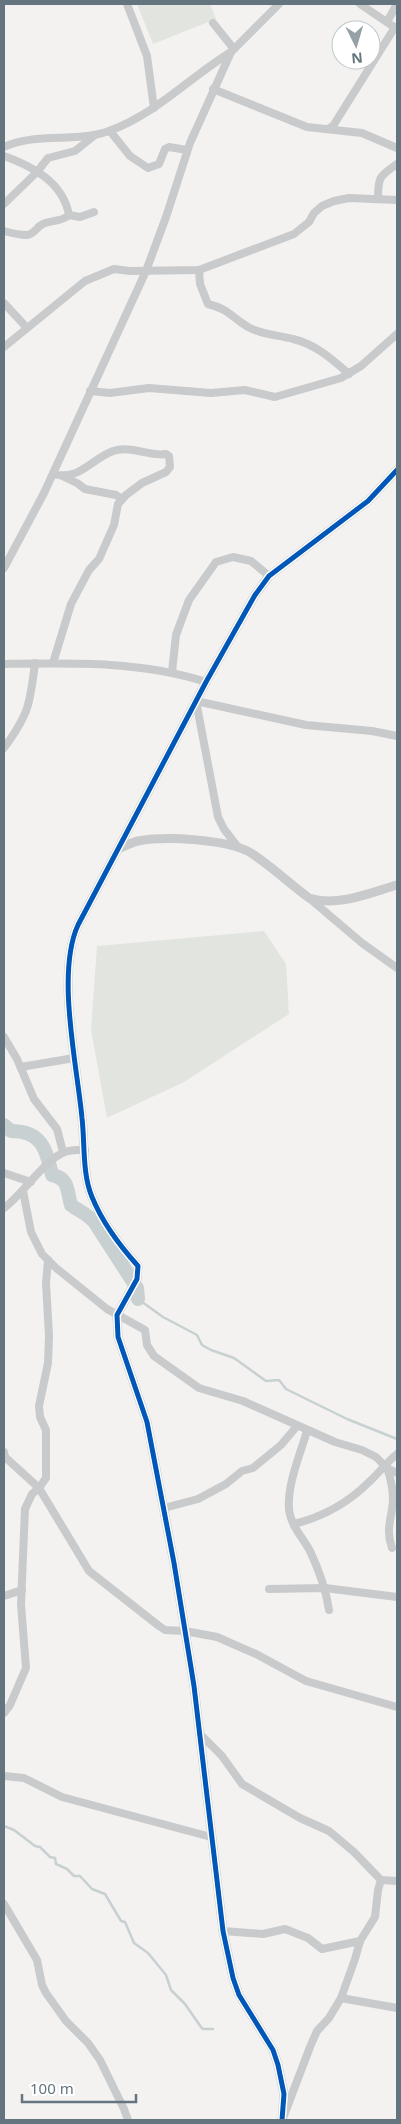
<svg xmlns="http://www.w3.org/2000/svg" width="401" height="2124" font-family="'Noto Sans',sans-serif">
<rect width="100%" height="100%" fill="#f3f2f1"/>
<g fill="#e2e5df">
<path d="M 137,4 L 210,4 L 216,19 L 153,44 Z"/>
<path d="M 264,931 L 286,964 L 289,1014 L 184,1082 L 107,1118 L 91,1030 L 97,946 Z"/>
</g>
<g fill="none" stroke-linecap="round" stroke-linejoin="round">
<g stroke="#c8d0d2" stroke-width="2.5">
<path d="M 138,1299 L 163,1317 L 197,1335 L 202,1345 L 211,1350 L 234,1358 L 266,1381 L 279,1380 L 286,1389 L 347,1419 L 397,1439"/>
<path d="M 4,1826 L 14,1830 L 35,1846 L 40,1847 L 50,1857 L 55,1858 L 56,1864 L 67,1869 L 74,1876 L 80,1876 L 92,1889 L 105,1894 L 121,1921 L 125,1922 L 134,1943 L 148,1953 L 166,1975 L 171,1990 L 185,2004 L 201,2027 L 203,2029 L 213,2029"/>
</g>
<path stroke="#c8d0d2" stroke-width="14" d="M 4,1125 L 11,1131 C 42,1131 46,1149 52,1175 C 69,1178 67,1191 71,1205 C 80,1212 87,1213 95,1223 L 137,1288 L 138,1299"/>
<g stroke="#c8cacb" stroke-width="8">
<path d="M 127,4 L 147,56 L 154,108"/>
<path d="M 360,4 L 397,29"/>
<path d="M 387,22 L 397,4"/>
<path d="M 213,23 L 234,49"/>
<path d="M 213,89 L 307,127 L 362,133 L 397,148"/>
<path d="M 328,129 L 333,126 L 395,27"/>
<path d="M 110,131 L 130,156 L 148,168 L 159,164 L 165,149 L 169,147 L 187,150"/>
<path d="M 4,147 C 36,132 76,143 109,131 C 156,114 190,77 231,52"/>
<path d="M 4,156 C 32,166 63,182 69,215 C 62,222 51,220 43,224 C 36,227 35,234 27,235 C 20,235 11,233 4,231"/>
<path d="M 378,199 C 378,176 380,176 397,164"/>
<path d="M 4,204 L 37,172 L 48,158 L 75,151 L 95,135"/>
<path d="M 69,215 L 80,217 L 94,212"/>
<path d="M 199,270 L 200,284 L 208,304 C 229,309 231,317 248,327 C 263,335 278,335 293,339 C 315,344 332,359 349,374"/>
<path d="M 4,303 L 27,328"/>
<path d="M 4,347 L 85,281 L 114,269 L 130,271 L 199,270 L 294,234 L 309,222 L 314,213 L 322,206 L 334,201 L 349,198 L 397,200"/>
<path d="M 90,391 L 110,393 L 149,388 L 211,393 L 245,390 L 275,397 L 341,378 L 361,366 L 397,334"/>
<path d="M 53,474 C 80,481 91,459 113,451 C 132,445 149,457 166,454 L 169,456 L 170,467 L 166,472 L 142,483 L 126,495 L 118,504 L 114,525 L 99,559 L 89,570 L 71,604 L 53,663"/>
<path d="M 62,476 L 77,483 L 85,489 L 116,495 L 122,499"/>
<path d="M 4,568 L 44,493 L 146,271 L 166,217 L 190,143 L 231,52 L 279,4"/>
<path d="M 4,664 C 72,663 141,661 206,682"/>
<path d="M 172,672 L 176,635 L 189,600 L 216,562 L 233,557 L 251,561 L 269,576"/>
<path d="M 4,748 C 29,714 30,704 35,663"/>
<path d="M 237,846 L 224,829 L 218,817 L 196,701 L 306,725 L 372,731 L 397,736"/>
<path d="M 309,898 L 362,943 L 397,968"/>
<path d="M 4,1037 L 17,1059 L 34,1099 L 57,1129 L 63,1152"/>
<path d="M 21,1067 L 74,1058"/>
<path d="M 4,1173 L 31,1182"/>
<path d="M 23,1191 L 31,1232 L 42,1254 L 56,1268 L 107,1309 L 145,1330 L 147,1345 L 154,1356 L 199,1388 L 243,1401 L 335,1442 L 362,1450 L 376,1457 L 387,1468 L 397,1473"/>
<path d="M 4,1208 C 23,1194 45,1159 65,1152 C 71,1149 78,1150 85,1150"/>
<path d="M 307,1431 C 300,1455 287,1484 289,1510 C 291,1526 303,1538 310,1551 C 319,1570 326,1590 329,1610"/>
<path d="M 4,1452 L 5,1457 L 39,1488 L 89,1571 L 159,1626 L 165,1630 L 185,1631 L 217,1637 L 256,1654 L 306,1681 L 397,1707"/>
<path d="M 387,1468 C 391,1479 393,1489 393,1500 C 392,1519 385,1528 392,1548"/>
<path d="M 164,1508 L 198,1499 L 226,1484 L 242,1471 L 253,1468 L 281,1445 L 297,1426"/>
<path d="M 294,1524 C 322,1517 348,1503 369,1482 C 379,1473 386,1463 397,1454"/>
<path d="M 269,1589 L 325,1588 L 397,1597"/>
<path d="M 4,1596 L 22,1590"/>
<path d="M 4,1713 L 10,1705 L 26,1668 L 21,1604 L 25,1509 L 32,1494 L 39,1488 L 46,1478 L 46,1430 L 40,1417 L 39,1406 L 48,1363 L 49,1336 L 46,1283 L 48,1260"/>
<path d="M 201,1735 L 222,1756 L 242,1784 L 300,1818 L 329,1831 L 354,1852 L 381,1880"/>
<path d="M 4,1776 L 24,1778 L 62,1797 L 211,1837"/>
<path d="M 4,1904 L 37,1960 L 42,1985 L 46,1993 L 66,2021 L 88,2043 L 100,2060 L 124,2109 L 128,2120"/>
<path d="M 223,1931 L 263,1934 L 285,1929 L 308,1938 L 322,1949 L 360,1941"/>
<path d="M 341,1998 L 397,2008"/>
<path d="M 283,2118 L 310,2047 L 317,2031 L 329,2018 L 341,1998 L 355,1959 L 360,1941 L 375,1917 L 378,1890 L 381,1880 L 397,1881"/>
</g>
<g stroke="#c8cacb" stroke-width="9">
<path d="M 120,848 C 126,846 132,842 138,841 C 165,836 228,839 251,853 C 271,866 290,884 309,898 C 338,907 369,893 397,885"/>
<path d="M 282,2120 L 284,2094 L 278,2065 L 273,2050 L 239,1995 L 233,1978 L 223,1931 L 194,1686 L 174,1563 L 147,1422 L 118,1337 L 117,1315 L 137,1279 L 138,1266 C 119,1245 103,1224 92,1197 C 82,1173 85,1143 82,1118 C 77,1065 56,973 78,925 L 206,682 L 255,595 L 269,576 L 368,501 L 397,470"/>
</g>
<g stroke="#fff" stroke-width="8">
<path id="cycleway" d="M 282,2120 L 284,2094 L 278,2065 L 273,2050 L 239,1995 L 233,1978 L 223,1931 L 194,1686 L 174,1563 L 147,1422 L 118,1337 L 117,1315 L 137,1279 L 138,1266 C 119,1245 103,1224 92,1197 C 82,1173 85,1143 82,1118 C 77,1065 56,973 78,925 L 206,682 L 255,595 L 269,576 L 368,501 L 397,470"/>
</g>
<use href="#cycleway" stroke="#0057b8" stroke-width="5"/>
</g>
<rect width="401" height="2124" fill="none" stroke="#64757f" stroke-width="10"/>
<g transform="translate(356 45) rotate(175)"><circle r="24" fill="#ffffff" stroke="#c1c8cc"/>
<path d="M0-4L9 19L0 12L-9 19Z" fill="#96a1a7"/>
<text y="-8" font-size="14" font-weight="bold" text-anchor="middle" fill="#64757f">N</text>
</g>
<path d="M22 2094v8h114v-8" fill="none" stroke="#64757f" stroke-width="2.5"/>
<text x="30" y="2094" font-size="15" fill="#64757f" stroke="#ffffff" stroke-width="4" paint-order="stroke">100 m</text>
</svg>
